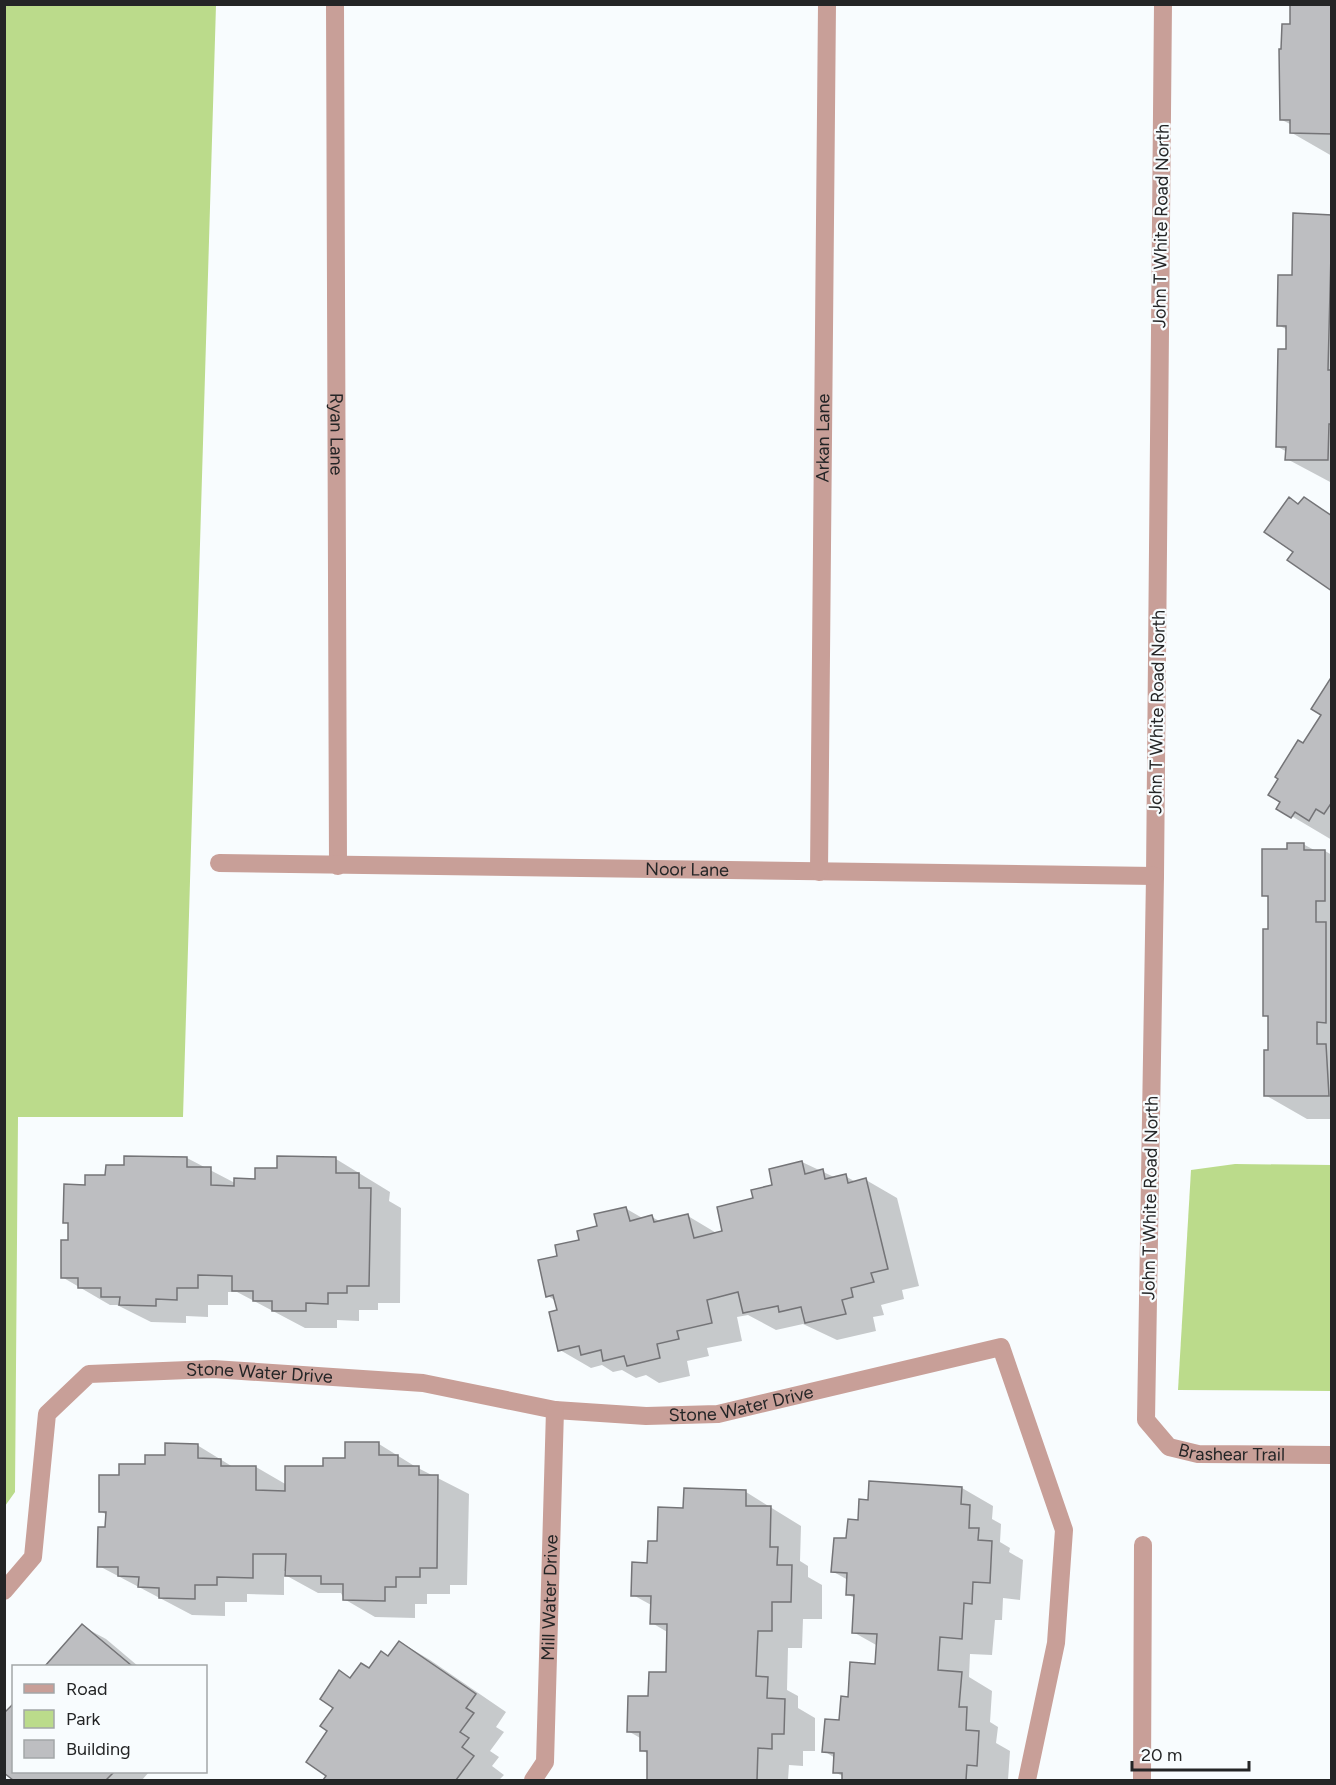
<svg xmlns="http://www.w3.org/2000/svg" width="1336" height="1785" font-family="Figtree,sans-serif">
<rect width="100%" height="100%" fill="#f8fcfe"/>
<g fill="#bbdb8b">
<path d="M 5,4 L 216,5 L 183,1117 L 18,1117 L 15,1492 L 5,1506 Z"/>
<path d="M 1235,1164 L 1331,1165 L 1331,1391 L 1178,1390 L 1191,1170 Z"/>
</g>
<g fill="#0003">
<path d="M 1332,4 L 1332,156 L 1292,133 L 1292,125 L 1282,120 L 1292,25 Z"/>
<path d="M 1332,216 L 1332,483 L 1287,459 L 1287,452 L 1278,447 L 1288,330 L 1278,325 L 1294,277 Z"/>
<path d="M 1332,679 L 1332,840 L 1278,808 L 1304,745 L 1323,715 Z"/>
<path d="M 1303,844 L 1316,851 L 1325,851 L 1332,855 L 1332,1119 L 1307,1119 L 1265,1095 L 1269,1051 L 1269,1018 L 1265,1015 L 1269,898 L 1264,895 L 1288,851 Z"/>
<path d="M 187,1158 L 235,1183 L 257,1180 L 279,1170 L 336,1159 L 390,1192 L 389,1201 L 401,1208 L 400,1303 L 378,1303 L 378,1310 L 359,1310 L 359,1321 L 337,1320 L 337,1328 L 305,1328 L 237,1292 L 228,1292 L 228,1305 L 208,1305 L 208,1317 L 186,1316 L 186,1323 L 151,1322 L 117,1305 L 110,1305 L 62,1277 L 69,1242 L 69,1224 L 65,1222 L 86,1186 L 125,1167 Z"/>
<path d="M 802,1162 L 836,1178 L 845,1176 L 856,1182 L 866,1180 L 897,1198 L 919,1286 L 902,1290 L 904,1299 L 881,1305 L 884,1315 L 873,1317 L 876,1331 L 837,1340 L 803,1324 L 776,1330 L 748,1315 L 737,1317 L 742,1341 L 707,1348 L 709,1356 L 687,1361 L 690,1376 L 659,1383 L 646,1375 L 636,1378 L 622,1370 L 613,1372 L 602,1365 L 591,1368 L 560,1350 L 556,1301 L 548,1296 L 559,1257 L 625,1208 L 644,1219 L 652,1217 L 661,1222 L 688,1216 L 718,1234 L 724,1232 L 754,1199 Z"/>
<path d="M 346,1443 L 379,1444 L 416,1467 L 469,1494 L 467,1585 L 450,1585 L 450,1594 L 427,1594 L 427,1604 L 415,1604 L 415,1618 L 375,1617 L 344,1599 L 341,1593 L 318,1593 L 287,1576 L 287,1571 L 284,1571 L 284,1595 L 247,1594 L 247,1602 L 225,1602 L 225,1616 L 192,1615 L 99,1566 L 107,1515 L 100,1511 L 120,1476 L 197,1445 L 233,1467 L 256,1467 L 287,1485 L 346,1459 Z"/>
<path d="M 962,1488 L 993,1506 L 992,1519 L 1001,1524 L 1000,1542 L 1010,1548 L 1009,1552 L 1023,1560 L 1020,1600 L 1003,1598 L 1002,1620 L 995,1620 L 992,1655 L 970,1654 L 969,1677 L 992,1691 L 990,1722 L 998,1727 L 996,1743 L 1010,1751 L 1008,1780 L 843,1780 L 844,1777 L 835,1772 L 835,1758 L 824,1751 L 849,1699 L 876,1665 L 878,1646 L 853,1632 L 856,1599 L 847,1594 L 848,1580 L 832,1571 L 870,1502 Z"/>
<path d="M 746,1492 L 801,1526 L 800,1561 L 808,1566 L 808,1577 L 822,1585 L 822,1619 L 803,1619 L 802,1648 L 788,1648 L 787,1690 L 798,1696 L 798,1708 L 815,1718 L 815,1751 L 803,1751 L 803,1766 L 789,1765 L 788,1780 L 648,1780 L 649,1754 L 641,1750 L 642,1739 L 628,1731 L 668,1674 L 669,1633 L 652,1623 L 653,1606 L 633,1595 L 659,1543 L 685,1509 Z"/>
<path d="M 82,1626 L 106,1639 L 138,1666 L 47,1666 Z"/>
<path d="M 400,1642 L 430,1660 L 506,1712 L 496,1727 L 504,1732 L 490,1751 L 499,1757 L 492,1766 L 504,1775 L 499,1780 L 325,1780 L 328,1776 L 330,1730 L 351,1679 L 389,1657 Z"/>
<path d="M 4,1771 L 14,1772 L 149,1772 L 142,1780 L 15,1780 Z"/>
</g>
<g fill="#bdbec1" stroke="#747477" stroke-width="1.5">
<path d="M 1290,4 L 1332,4 L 1332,134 L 1290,133 L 1290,120 L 1280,120 L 1279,49 L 1281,49 L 1282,24 L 1290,24 Z"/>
<path d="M 1293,213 L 1332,215 L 1328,370 L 1332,370 L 1332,424 L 1329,424 L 1328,460 L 1285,460 L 1286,447 L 1276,447 L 1278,349 L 1286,349 L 1286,326 L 1277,326 L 1278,275 L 1292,275 Z"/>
<path d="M 1289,497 L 1298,504 L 1304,497 L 1332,516 L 1332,591 L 1287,560 L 1293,552 L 1264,532 Z"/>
<path d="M 1332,676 L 1332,802 L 1324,814 L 1316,809 L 1309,821 L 1295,812 L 1291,818 L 1276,809 L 1280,802 L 1268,795 L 1278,779 L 1275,777 L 1298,740 L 1303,743 L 1321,715 L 1311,709 Z"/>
<path d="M 1287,843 L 1304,843 L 1304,850 L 1325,850 L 1325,901 L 1316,901 L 1316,922 L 1326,922 L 1326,1023 L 1317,1022 L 1317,1044 L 1326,1044 L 1329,1096 L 1264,1096 L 1264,1050 L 1268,1050 L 1268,1016 L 1263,1016 L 1263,929 L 1268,929 L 1268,896 L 1262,896 L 1262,849 L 1287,849 Z"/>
<path d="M 124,1156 L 187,1157 L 187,1167 L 211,1167 L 211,1185 L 234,1186 L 234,1178 L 255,1179 L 255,1168 L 277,1168 L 277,1156 L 336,1157 L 336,1173 L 359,1173 L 359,1188 L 371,1188 L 369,1286 L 347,1286 L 347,1293 L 328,1293 L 328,1304 L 306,1303 L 306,1311 L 272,1311 L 272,1301 L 253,1301 L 253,1291 L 232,1291 L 232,1276 L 198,1275 L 198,1288 L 177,1288 L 177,1300 L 156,1299 L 156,1306 L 119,1305 L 120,1297 L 101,1297 L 101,1288 L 78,1288 L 78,1278 L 61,1278 L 61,1240 L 68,1240 L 68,1223 L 63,1223 L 64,1184 L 85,1185 L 85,1175 L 105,1175 L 106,1165 L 124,1165 Z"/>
<path d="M 802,1161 L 805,1174 L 823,1169 L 825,1179 L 846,1174 L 848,1183 L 866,1178 L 888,1269 L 871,1273 L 874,1282 L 851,1288 L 853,1297 L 842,1300 L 846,1314 L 805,1323 L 801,1307 L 779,1312 L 778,1306 L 743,1313 L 738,1292 L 707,1300 L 712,1323 L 677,1331 L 679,1339 L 657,1344 L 660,1358 L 627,1366 L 624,1356 L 603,1361 L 601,1350 L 581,1355 L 579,1346 L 558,1351 L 549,1312 L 557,1310 L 553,1295 L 546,1297 L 538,1260 L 557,1256 L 555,1245 L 579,1240 L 577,1231 L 597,1226 L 594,1214 L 626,1207 L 630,1221 L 652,1215 L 654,1222 L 688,1214 L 694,1238 L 722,1231 L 717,1207 L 753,1198 L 751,1190 L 772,1185 L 769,1169 Z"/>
<path d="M 345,1442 L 379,1442 L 379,1455 L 398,1455 L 398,1466 L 419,1466 L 419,1475 L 438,1475 L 437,1568 L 420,1568 L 420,1577 L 396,1577 L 396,1587 L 385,1587 L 385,1601 L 343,1600 L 343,1584 L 321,1584 L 321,1576 L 285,1576 L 286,1554 L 253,1554 L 253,1578 L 217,1577 L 217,1585 L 195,1585 L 195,1599 L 159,1598 L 159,1588 L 138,1587 L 139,1577 L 118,1576 L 118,1567 L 97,1567 L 98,1527 L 105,1527 L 106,1512 L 99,1512 L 99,1475 L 119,1475 L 119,1464 L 145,1464 L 145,1455 L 165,1455 L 165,1443 L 198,1444 L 198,1458 L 221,1459 L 221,1466 L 256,1466 L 256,1490 L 285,1491 L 285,1466 L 323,1466 L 323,1458 L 345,1458 Z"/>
<path d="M 869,1481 L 962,1487 L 961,1504 L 970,1505 L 969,1528 L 979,1528 L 978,1540 L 992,1541 L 990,1583 L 973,1582 L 972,1604 L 964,1603 L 962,1639 L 940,1637 L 938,1670 L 962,1672 L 959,1707 L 967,1707 L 966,1730 L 979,1731 L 977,1766 L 967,1765 L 966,1780 L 842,1780 L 842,1773 L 833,1773 L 834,1753 L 822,1752 L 825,1719 L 839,1720 L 841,1696 L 848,1697 L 850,1662 L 875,1664 L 877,1634 L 852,1633 L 854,1595 L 846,1595 L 847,1573 L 831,1572 L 834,1538 L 846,1538 L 848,1519 L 858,1520 L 859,1499 L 868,1500 Z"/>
<path d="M 684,1488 L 746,1490 L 746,1506 L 771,1506 L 770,1547 L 778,1547 L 777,1565 L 792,1565 L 791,1602 L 772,1602 L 772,1631 L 758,1631 L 756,1676 L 768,1677 L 767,1698 L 785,1699 L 784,1734 L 772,1734 L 772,1749 L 758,1748 L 757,1780 L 647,1780 L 647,1751 L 640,1751 L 640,1732 L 627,1732 L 628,1696 L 648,1696 L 649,1672 L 666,1672 L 667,1624 L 650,1624 L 651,1596 L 631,1596 L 632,1562 L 647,1563 L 648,1541 L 657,1541 L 658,1507 L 683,1508 Z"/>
<path d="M 82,1624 L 132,1666 L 45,1666 Z"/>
<path d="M 399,1641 L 476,1694 L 466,1708 L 474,1713 L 460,1732 L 469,1738 L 462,1747 L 474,1756 L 456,1780 L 323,1780 L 326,1776 L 306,1762 L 327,1731 L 320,1726 L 333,1708 L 320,1699 L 339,1670 L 350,1678 L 361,1663 L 369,1668 L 381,1651 L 388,1656 Z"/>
<path d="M 14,1703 L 14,1772 L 114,1772 L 106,1780 L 13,1780 L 4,1773 L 4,1713 Z"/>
</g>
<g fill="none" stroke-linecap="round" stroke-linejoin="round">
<g stroke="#c89f98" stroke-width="18">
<path id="s1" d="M 4,1591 L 33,1557 L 47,1414 L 89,1374 L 213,1369 L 423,1383 L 555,1410 L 646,1416 L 718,1414 L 1001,1347 L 1064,1530 L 1056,1643 L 1027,1780"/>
<path id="s2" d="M 533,1780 L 545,1762 L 555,1410"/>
</g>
<g stroke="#c89f98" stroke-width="18">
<path id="s3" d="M 335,4 L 338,866"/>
<path id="s4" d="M 1163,4 L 1155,876 L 1146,1420 L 1169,1447 L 1198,1454 L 1332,1455"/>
<path id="s5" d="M 219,863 L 1155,876"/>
<path id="s6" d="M 819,872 L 827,4"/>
<path d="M 1142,1780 L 1143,1545"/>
</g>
</g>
<g text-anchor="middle" stroke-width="4.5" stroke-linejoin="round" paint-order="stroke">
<g font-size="18" fill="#242526" stroke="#f8fcfe">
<text transform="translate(1161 226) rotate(-89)" y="6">John T White Road North</text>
<text dy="6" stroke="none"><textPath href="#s3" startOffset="430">Ryan Lane</textPath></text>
<text dy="6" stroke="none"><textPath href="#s6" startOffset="434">Arkan Lane</textPath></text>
<text transform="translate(1157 712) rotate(-89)" y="6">John T White Road North</text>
<text dy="6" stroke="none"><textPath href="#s5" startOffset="468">Noor Lane</textPath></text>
<text transform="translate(1150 1198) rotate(-89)" y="6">John T White Road North</text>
<text dy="6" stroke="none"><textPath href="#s1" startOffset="417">Stone Water Drive</textPath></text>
<text dy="6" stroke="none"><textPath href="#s1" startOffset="903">Stone Water Drive</textPath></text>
<text dy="6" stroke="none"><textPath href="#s4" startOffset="1515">Brashear Trail</textPath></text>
<text dy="6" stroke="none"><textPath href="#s2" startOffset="186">Mill Water Drive</textPath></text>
</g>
</g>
<rect width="1336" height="1785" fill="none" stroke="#242526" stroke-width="12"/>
<rect x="12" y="1665" width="195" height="108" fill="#f8fcfe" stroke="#a3a6a8" stroke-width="1.5"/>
<rect x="24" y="1684" width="30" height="9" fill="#c89f98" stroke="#a3a6a8" stroke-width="1.5"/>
<text x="66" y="1695" font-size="18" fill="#242526">Road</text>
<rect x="24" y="1710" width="30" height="18" fill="#bbdb8b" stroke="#a3a6a8" stroke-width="1.5"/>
<text x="66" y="1725" font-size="18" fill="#242526">Park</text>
<rect x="24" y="1740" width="30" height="18" fill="#bdbec1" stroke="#a3a6a8" stroke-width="1.5"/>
<text x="66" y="1755" font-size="18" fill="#242526">Building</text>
<path d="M1132 1761v9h117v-9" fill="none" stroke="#242526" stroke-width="3"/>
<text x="1141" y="1761" font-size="18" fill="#242526" stroke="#f8fcfe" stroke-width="4.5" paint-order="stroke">20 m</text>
</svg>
